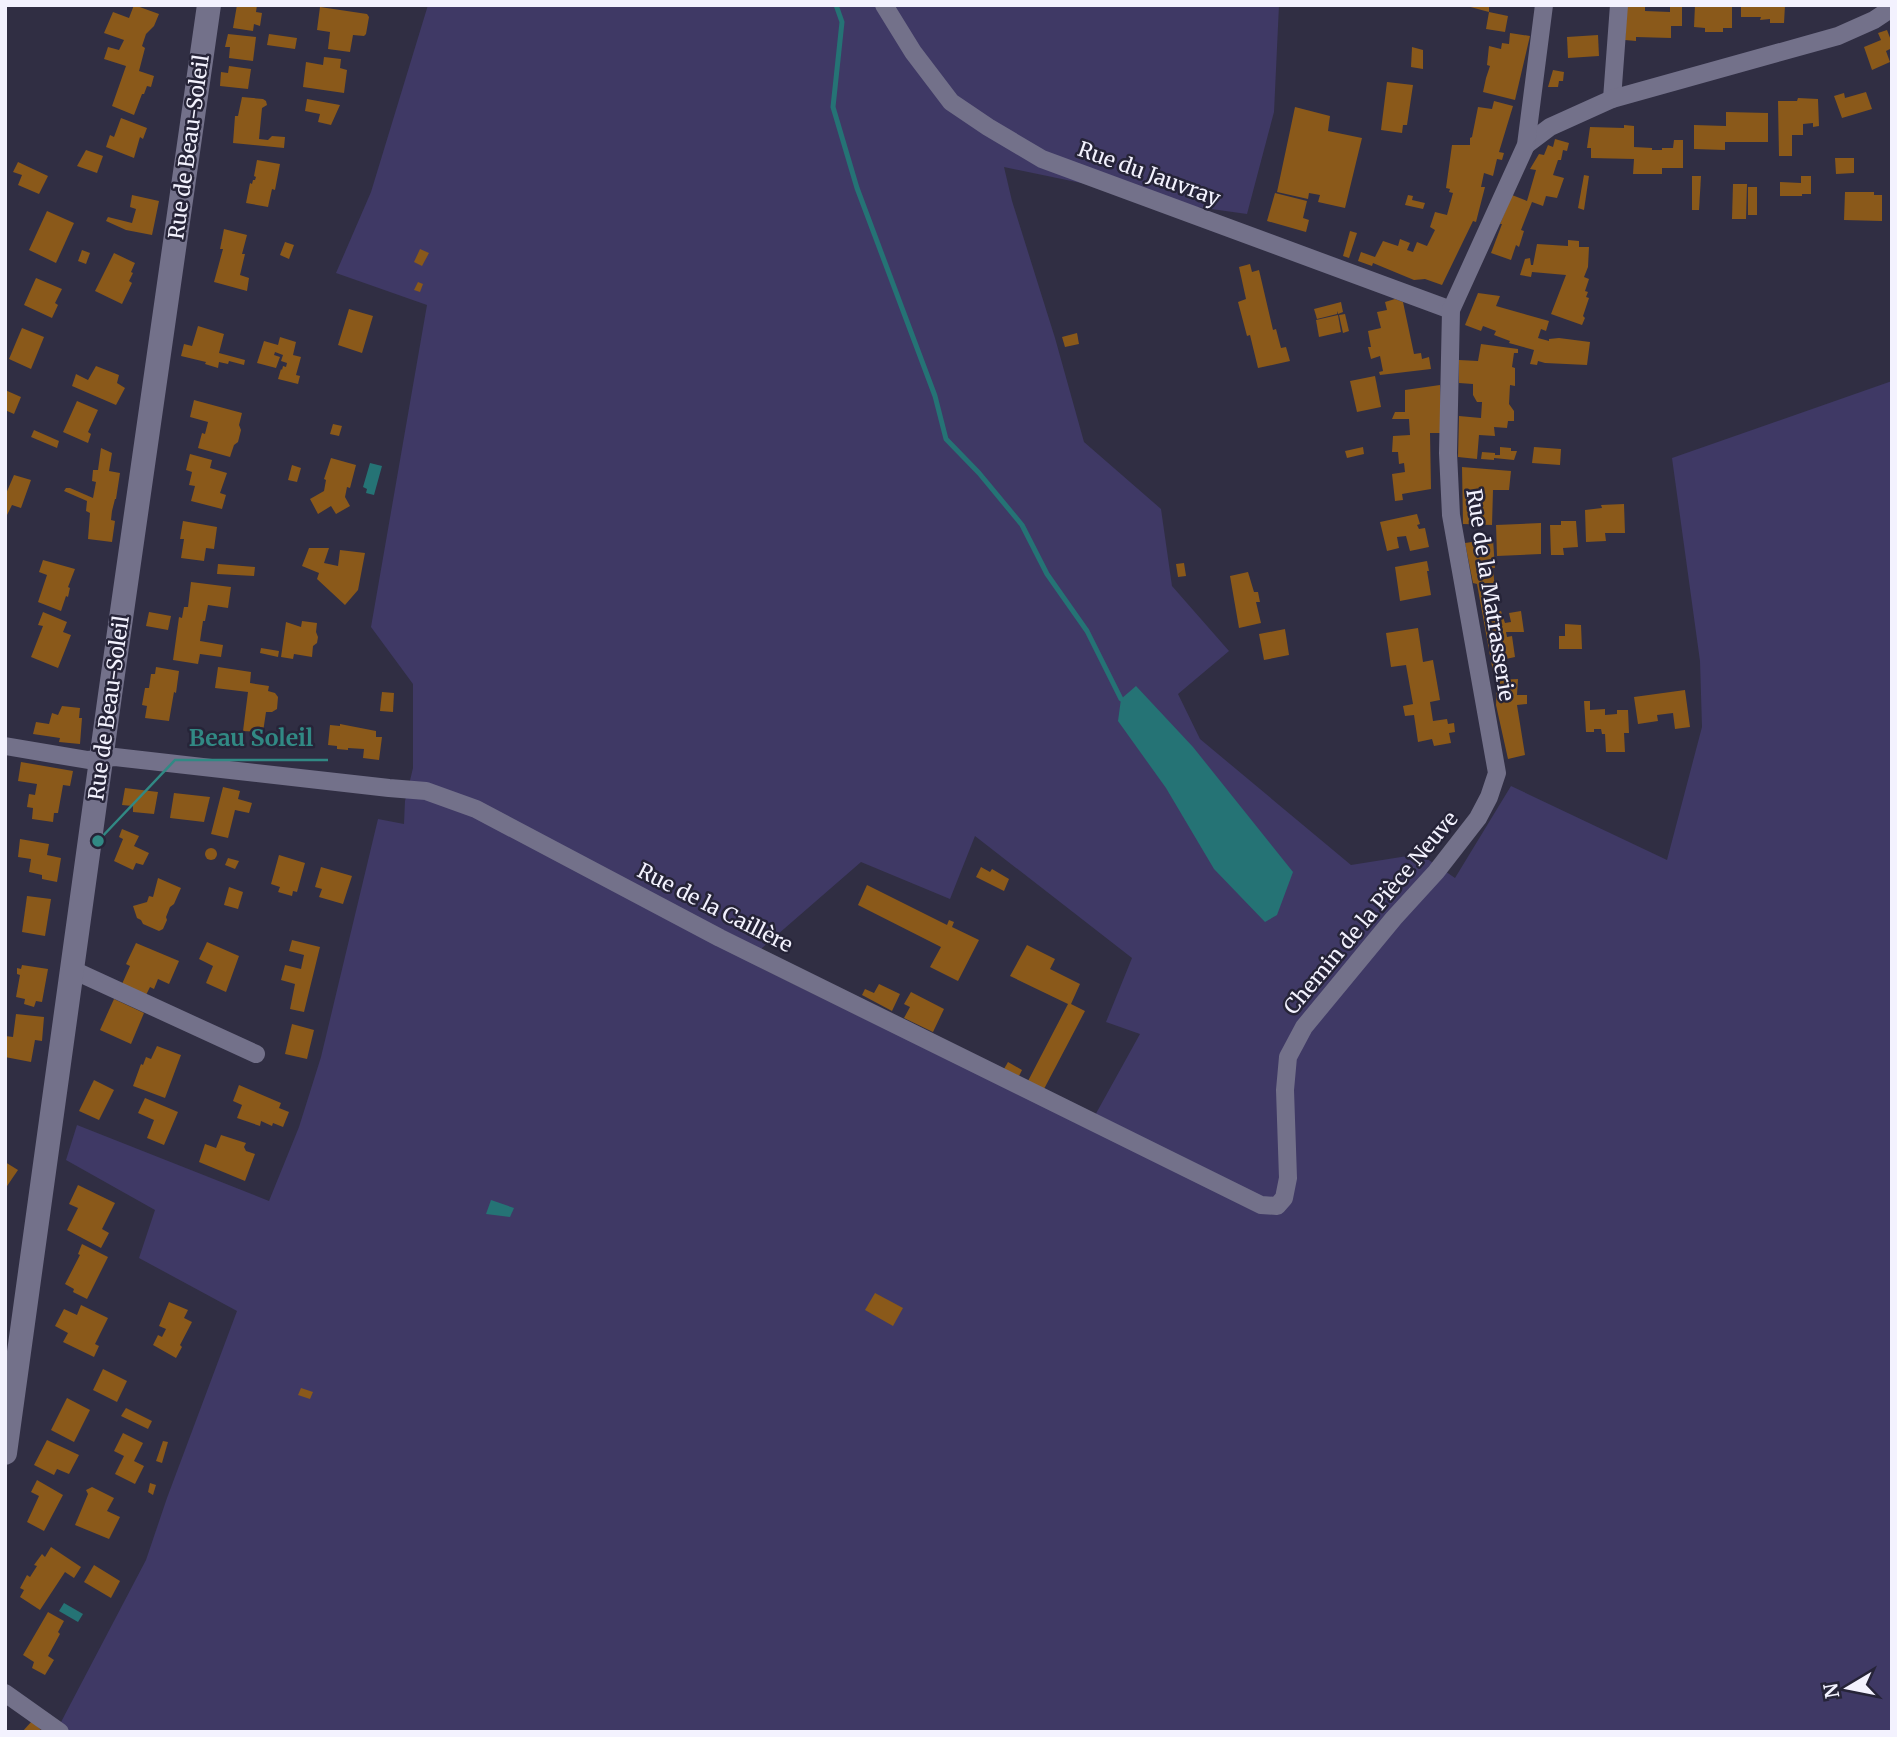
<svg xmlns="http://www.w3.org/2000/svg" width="1897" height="1737" font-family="Merriweather,serif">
<rect width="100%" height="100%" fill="#302e43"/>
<path fill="#3f3965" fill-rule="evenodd" d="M 428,5 L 1279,5 L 1274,112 L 1247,214 L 1197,207 L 1004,167 L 1012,201 L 1055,338 L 1084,442 L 1161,509 L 1172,586 L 1229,651 L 1178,694 L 1200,739 L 1351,865 L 1420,854 L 1455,878 L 1511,786 L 1667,860 L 1702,727 L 1700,661 L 1672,458 L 1892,381 L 1892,1732 L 70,1732 L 60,1724 L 146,1560 L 167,1498 L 237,1311 L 139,1258 L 155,1210 L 66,1160 L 77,1125 L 269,1201 L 299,1127 L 321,1057 L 378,819 L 404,824 L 405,801 L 413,768 L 413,684 L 371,627 L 427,305 L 336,273 L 371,192 ZM 975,836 L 1132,958 L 1106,1022 L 1140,1034 L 1088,1128 L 759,967 L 762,948 L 861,862 L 950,899 Z"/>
<g fill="#257375">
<path d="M 370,463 L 382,466 L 374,495 L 366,493 L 367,489 L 363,487 Z"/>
<path d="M 1136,686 L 1193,747 L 1293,872 L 1277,915 L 1265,922 L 1214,869 L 1166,788 L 1118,721 L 1121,699 Z"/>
<path d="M 491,1200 L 514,1208 L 510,1217 L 486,1214 Z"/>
<path d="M 64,1603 L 83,1614 L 78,1622 L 59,1611 Z"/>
</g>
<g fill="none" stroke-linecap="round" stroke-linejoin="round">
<path stroke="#257375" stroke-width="5" d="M 836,5 L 842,22 L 833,107 L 857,188 L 935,396 L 946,439 L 979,473 L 1022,525 L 1047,574 L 1087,631 L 1121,699"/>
</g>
<g fill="#8a591a">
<path d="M 134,5 L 159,14 L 154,26 L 146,34 L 142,46 L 145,48 L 139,71 L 154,76 L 151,87 L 147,86 L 144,94 L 142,94 L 134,115 L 112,106 L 126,66 L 104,59 L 108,47 L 119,50 L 124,40 L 104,33 L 113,12 L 129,18 Z"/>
<path d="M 237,5 L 257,5 L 256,12 L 262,13 L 260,26 L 254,24 L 253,31 L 233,28 Z"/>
<path d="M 1463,5 L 1489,5 L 1489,12 L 1508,16 L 1505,32 L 1486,29 L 1489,12 Z"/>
<path d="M 1627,5 L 1645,5 L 1645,11 L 1670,12 L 1670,5 L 1682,5 L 1682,26 L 1671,26 L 1671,38 L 1636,37 L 1636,41 L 1625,40 Z"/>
<path d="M 1695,5 L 1732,6 L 1732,28 L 1723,28 L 1723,32 L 1705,32 L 1705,28 L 1694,27 Z"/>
<path d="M 1741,5 L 1785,5 L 1784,23 L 1770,23 L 1770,19 L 1760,20 L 1761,17 L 1741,17 Z"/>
<path d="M 320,7 L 367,14 L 369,17 L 366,34 L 364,36 L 353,35 L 350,52 L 328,49 L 330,32 L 317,30 Z"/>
<path d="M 1887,30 L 1892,43 L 1892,48 L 1886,51 L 1890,62 L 1872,70 L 1864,47 L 1881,40 L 1878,33 Z"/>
<path d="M 1510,33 L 1530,36 L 1515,100 L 1483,92 L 1486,78 L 1490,66 L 1487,65 L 1489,46 L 1501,49 L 1502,43 L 1509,44 Z"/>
<path d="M 228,34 L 256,37 L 253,61 L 229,58 L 230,47 L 225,47 Z"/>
<path d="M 269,34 L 297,38 L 295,49 L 267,45 Z"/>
<path d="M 1598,35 L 1599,56 L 1568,58 L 1567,37 Z"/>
<path d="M 1412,47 L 1423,50 L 1423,69 L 1411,67 Z"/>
<path d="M 324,57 L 341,59 L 340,68 L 347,70 L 344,93 L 303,87 L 306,62 L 323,65 Z"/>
<path d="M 229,66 L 251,69 L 248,89 L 220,86 L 221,72 L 228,73 Z"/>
<path d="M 1553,70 L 1564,72 L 1563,81 L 1559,81 L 1558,87 L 1548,87 Z"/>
<path d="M 1387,82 L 1413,85 L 1407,125 L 1403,125 L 1402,133 L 1381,130 Z"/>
<path d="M 1866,92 L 1872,109 L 1842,118 L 1834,96 L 1844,93 L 1845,98 Z"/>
<path d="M 242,97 L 263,99 L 266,101 L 267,105 L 262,108 L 259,139 L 268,140 L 272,136 L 285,137 L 284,148 L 233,143 L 235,116 L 238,116 Z"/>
<path d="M 1798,98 L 1818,99 L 1819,126 L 1813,127 L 1813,123 L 1803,124 L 1803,135 L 1792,135 L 1792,156 L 1779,156 L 1778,101 L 1797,101 Z"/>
<path d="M 307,99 L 340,105 L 331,125 L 318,122 L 320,114 L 305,111 Z"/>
<path d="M 1494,101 L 1513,106 L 1499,152 L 1504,153 L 1502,160 L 1497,159 L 1493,176 L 1484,173 L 1481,187 L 1485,187 L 1476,222 L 1473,221 L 1442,285 L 1425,279 L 1414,280 L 1373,263 L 1372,266 L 1358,261 L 1361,252 L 1375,257 L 1383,241 L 1398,246 L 1400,239 L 1410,243 L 1407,250 L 1413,252 L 1417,242 L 1427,246 L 1435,230 L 1430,227 L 1435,212 L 1447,215 L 1453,193 L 1449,192 L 1450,189 L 1446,188 L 1452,145 L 1470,145 L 1470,138 L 1472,137 L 1478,107 L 1492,109 Z"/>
<path d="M 1295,107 L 1330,116 L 1328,131 L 1362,138 L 1345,208 L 1318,202 L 1320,195 L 1309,193 L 1308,199 L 1277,192 Z"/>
<path d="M 1726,112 L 1768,113 L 1768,142 L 1725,142 L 1725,150 L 1694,149 L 1694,125 L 1726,126 Z"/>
<path d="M 121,118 L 147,128 L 143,139 L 140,137 L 134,158 L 106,147 L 110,135 L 114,137 Z"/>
<path d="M 1624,125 L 1634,126 L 1634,147 L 1652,148 L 1652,150 L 1662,150 L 1662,148 L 1673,148 L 1674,140 L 1683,140 L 1683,168 L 1662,168 L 1662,174 L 1633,174 L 1634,159 L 1591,158 L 1591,148 L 1587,148 L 1590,127 L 1624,128 Z"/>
<path d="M 1555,139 L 1569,143 L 1567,151 L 1563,150 L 1561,160 L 1558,160 L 1553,175 L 1564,178 L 1557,198 L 1546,196 L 1543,206 L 1532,202 L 1521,230 L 1524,231 L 1519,247 L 1516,245 L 1511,260 L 1491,253 L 1502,224 L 1500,224 L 1512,195 L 1527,201 L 1536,170 L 1530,169 L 1539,154 L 1544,155 L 1548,145 L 1553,147 Z"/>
<path d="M 86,150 L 103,156 L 97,173 L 77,166 Z"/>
<path d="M 1835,158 L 1854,158 L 1854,173 L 1836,174 Z"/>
<path d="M 257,160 L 280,164 L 275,190 L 272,189 L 268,207 L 246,203 L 250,183 L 252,184 L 253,180 L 255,180 L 256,177 L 254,176 Z"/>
<path d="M 18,162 L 48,176 L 39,194 L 18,185 L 22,175 L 13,172 Z"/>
<path d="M 1584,175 L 1589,176 L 1584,210 L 1578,208 Z"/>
<path d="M 1692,176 L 1701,176 L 1699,210 L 1692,210 Z"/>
<path d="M 1801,176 L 1811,176 L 1811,194 L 1802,194 L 1802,196 L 1780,196 L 1780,182 L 1801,183 Z"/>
<path d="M 1733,184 L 1747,184 L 1746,219 L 1732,219 Z"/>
<rect x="1748" y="187" width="9" height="28"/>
<path d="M 1845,192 L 1874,192 L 1874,195 L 1882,195 L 1882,221 L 1844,220 Z"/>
<path d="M 1275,193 L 1307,201 L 1303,218 L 1309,220 L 1306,232 L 1267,221 Z"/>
<path d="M 132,195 L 159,201 L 152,235 L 126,230 L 106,221 L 108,217 L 132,223 L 136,209 L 130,207 Z"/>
<path d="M 1408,195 L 1413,196 L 1412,200 L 1425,203 L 1423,209 L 1405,205 Z"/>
<path d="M 47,211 L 74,223 L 56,263 L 29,250 Z"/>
<path d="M 224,229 L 247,235 L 242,254 L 245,254 L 240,275 L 249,278 L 247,291 L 214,282 L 223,249 L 220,249 Z"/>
<path d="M 1350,231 L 1357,233 L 1349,258 L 1343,256 Z"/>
<path d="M 1568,240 L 1579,241 L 1579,247 L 1589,247 L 1588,267 L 1584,277 L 1589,279 L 1585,291 L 1588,292 L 1586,297 L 1589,298 L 1583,316 L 1585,318 L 1582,325 L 1551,314 L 1566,275 L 1532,272 L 1531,277 L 1520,275 L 1525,259 L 1530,258 L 1531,265 L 1533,265 L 1537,244 L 1568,246 Z"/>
<path d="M 285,242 L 294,245 L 289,259 L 280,255 Z"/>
<path d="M 420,249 L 429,253 L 422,266 L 414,262 Z"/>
<path d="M 82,250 L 90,253 L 86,264 L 78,261 Z"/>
<path d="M 114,253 L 135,263 L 131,272 L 133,273 L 129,281 L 132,283 L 122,304 L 95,291 Z"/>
<path d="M 1250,264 L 1252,272 L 1259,270 L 1273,330 L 1276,329 L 1281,348 L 1286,347 L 1290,361 L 1258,368 L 1250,335 L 1247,336 L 1238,302 L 1246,299 L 1239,267 Z"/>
<path d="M 36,278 L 62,289 L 55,303 L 58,305 L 52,318 L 24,305 Z"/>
<path d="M 418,282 L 423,284 L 420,292 L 414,290 Z"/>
<path d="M 1478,293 L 1500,296 L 1496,306 L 1549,321 L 1546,331 L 1541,329 L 1538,338 L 1549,341 L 1549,339 L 1559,338 L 1590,342 L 1587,365 L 1545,363 L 1538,361 L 1537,365 L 1530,364 L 1534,350 L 1509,343 L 1510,341 L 1494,335 L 1496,331 L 1483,326 L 1481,331 L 1465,325 Z"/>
<path d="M 1395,299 L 1403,302 L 1414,354 L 1421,353 L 1422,359 L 1429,357 L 1431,369 L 1380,375 L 1379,372 L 1383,371 L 1380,356 L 1371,359 L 1368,347 L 1371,347 L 1368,331 L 1381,328 L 1377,312 L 1387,310 L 1385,302 Z"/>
<path d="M 1341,302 L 1343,312 L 1338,314 L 1337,311 L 1337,314 L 1317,319 L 1314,309 Z"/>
<path d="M 349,309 L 373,316 L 362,353 L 338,345 Z"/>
<path d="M 1345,314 L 1349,331 L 1343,333 L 1339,315 Z"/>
<path d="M 1338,315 L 1341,332 L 1319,337 L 1316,320 Z"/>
<path d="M 198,326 L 224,334 L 219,353 L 245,360 L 244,365 L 229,361 L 228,364 L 219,362 L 218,368 L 205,364 L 206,362 L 181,356 L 184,344 L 192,346 Z"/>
<path d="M 22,328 L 44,337 L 31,369 L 9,359 Z"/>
<path d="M 1077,333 L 1079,344 L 1065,347 L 1062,337 Z"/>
<path d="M 280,337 L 296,342 L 293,355 L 301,357 L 296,375 L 300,376 L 298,384 L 278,379 L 281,369 L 282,370 L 283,366 L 286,367 L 287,363 L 281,361 L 283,355 L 275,352 L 274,355 L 280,357 L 276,368 L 257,363 L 264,341 L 278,345 Z"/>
<path d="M 1481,344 L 1518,349 L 1518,353 L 1514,353 L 1512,367 L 1515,368 L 1515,386 L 1510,385 L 1509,404 L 1514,411 L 1514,421 L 1508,421 L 1507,428 L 1494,427 L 1495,436 L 1479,435 L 1477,459 L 1458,457 L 1459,416 L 1481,418 L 1482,402 L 1477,402 L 1473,395 L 1473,384 L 1459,383 L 1459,360 L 1478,361 Z"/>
<path d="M 96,366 L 119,375 L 117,383 L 125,388 L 116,405 L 72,386 L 76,374 L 88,380 Z"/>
<path d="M 1375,376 L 1381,407 L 1357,412 L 1350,381 Z"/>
<path d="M 1440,385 L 1442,433 L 1430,433 L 1431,489 L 1402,494 L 1403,500 L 1395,501 L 1392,474 L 1405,472 L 1404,463 L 1399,464 L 1398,452 L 1392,452 L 1393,436 L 1410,435 L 1409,419 L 1392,419 L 1395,412 L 1405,412 L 1405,390 Z"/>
<path d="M 5,390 L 21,397 L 14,414 L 5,410 Z"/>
<path d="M 194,400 L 242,413 L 239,425 L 241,430 L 238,442 L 234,445 L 230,457 L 198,448 L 202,433 L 205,434 L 208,422 L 190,417 Z"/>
<path d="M 77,401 L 98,410 L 88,432 L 91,434 L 88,443 L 63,432 Z"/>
<path d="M 333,424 L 342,426 L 339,436 L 330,434 Z"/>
<path d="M 34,430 L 59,441 L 57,448 L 31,437 Z"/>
<path d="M 1363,447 L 1364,454 L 1347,458 L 1345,451 Z"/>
<path d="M 1500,447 L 1511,448 L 1511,451 L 1517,451 L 1514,460 L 1494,458 L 1494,460 L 1481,459 L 1482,452 L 1495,453 L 1495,455 L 1500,455 Z"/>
<path d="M 1534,447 L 1561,449 L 1560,465 L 1532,463 Z"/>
<path d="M 101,448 L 112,453 L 109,471 L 120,473 L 116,499 L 115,499 L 112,511 L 111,520 L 115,521 L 112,542 L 88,539 L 90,513 L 86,511 L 87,501 L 64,491 L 66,488 L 70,488 L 93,498 L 96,482 L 92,481 L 93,470 L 98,470 Z"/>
<path d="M 190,454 L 212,460 L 210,468 L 227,473 L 220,493 L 226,495 L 222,509 L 191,501 L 195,486 L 189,485 L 192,472 L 186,470 Z"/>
<path d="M 331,458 L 356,465 L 350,488 L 347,487 L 345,497 L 350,506 L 336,514 L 331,506 L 318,514 L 310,499 L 324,491 L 326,480 L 324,479 Z"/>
<path d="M 292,465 L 301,468 L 297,482 L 288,480 Z"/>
<path d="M 1462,467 L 1511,471 L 1509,490 L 1493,490 L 1492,525 L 1463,524 Z"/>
<path d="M 14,475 L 31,480 L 21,508 L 12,505 L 7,515 L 5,515 L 5,496 Z"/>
<path d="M 1624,504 L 1625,533 L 1605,533 L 1606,541 L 1586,542 L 1585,510 L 1602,508 L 1601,505 Z"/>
<path d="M 1417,514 L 1420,524 L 1417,525 L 1419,529 L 1425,528 L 1429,547 L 1410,551 L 1406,536 L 1397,537 L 1399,548 L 1387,551 L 1380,522 Z"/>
<path d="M 183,521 L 217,527 L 214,549 L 206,548 L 204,561 L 181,558 L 184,539 L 180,539 Z"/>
<path d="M 1561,521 L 1576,521 L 1578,547 L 1563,548 L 1564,555 L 1551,555 L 1550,525 L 1561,525 Z"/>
<path d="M 1541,523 L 1541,554 L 1497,556 L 1496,525 Z"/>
<path d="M 1493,539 L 1495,568 L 1493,568 L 1497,612 L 1501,611 L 1505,623 L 1511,622 L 1509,613 L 1521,611 L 1524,632 L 1506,632 L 1507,637 L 1512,636 L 1515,657 L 1506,659 L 1507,669 L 1493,672 L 1477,584 L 1473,583 L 1465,543 Z"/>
<path d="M 309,548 L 329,548 L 324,563 L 338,566 L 340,550 L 365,553 L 358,590 L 345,605 L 317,579 L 319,573 L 302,566 Z"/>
<path d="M 43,560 L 75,569 L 68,587 L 70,588 L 68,597 L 66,596 L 61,611 L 38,602 L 47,575 L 39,572 Z"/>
<path d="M 1427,561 L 1429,571 L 1427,571 L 1431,595 L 1400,601 L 1395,567 Z"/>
<path d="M 1184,563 L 1186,576 L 1178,577 L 1176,564 Z"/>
<path d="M 218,564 L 255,567 L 254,576 L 217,574 Z"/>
<path d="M 1248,572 L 1254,592 L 1258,592 L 1260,602 L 1256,602 L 1261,623 L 1239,628 L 1230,576 Z"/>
<path d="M 191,582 L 231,587 L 228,608 L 208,605 L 205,621 L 203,621 L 200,641 L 223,645 L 221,657 L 200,654 L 198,664 L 173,660 L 179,617 L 182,618 L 184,607 L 188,607 Z"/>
<path d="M 43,612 L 67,622 L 63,632 L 71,635 L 58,668 L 31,657 L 43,626 L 38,625 Z"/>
<path d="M 149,612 L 171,616 L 168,630 L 146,626 Z"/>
<path d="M 302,621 L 317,623 L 316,632 L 318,637 L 317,643 L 313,646 L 312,657 L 294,654 L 293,659 L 281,657 L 286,622 L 301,627 Z"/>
<path d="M 1565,624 L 1581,625 L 1582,649 L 1559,649 L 1559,636 L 1565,636 Z"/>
<path d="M 1418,628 L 1423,662 L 1433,660 L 1440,700 L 1430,702 L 1433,721 L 1447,719 L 1448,724 L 1454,723 L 1455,732 L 1449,733 L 1451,743 L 1434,746 L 1432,739 L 1418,742 L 1414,715 L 1405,716 L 1403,706 L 1413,704 L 1406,665 L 1391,667 L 1386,633 Z"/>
<path d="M 1285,629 L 1289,655 L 1264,660 L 1259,634 Z"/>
<path d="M 261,648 L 279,651 L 278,657 L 260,653 Z"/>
<path d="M 156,667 L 179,671 L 176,693 L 174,692 L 169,721 L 145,718 L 147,706 L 142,705 L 145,688 L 149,688 L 151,674 L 155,674 Z"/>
<path d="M 218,667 L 251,672 L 250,683 L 269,686 L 268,691 L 275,693 L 278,697 L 277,709 L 272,712 L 266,712 L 263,732 L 243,731 L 248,692 L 215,688 Z"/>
<path d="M 1518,679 L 1517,695 L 1527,695 L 1527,704 L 1517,705 L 1525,755 L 1508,759 L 1496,705 L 1497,680 Z"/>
<path d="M 1685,690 L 1690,727 L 1675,729 L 1673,713 L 1657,715 L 1658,721 L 1638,724 L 1634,697 Z"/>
<path d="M 382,692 L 394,693 L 393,712 L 380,711 Z"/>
<path d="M 1584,701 L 1590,701 L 1590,710 L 1605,709 L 1605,715 L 1617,714 L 1617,710 L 1628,710 L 1629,733 L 1624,733 L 1625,752 L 1606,752 L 1605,734 L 1602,734 L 1601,729 L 1594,729 L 1594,732 L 1586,732 Z"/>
<path d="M 62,706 L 80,708 L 79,718 L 82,718 L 80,744 L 59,742 L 60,738 L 33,734 L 36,722 L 49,724 L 52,713 L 58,715 Z"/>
<path d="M 340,724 L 376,731 L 376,737 L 382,737 L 379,760 L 363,758 L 364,749 L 348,748 L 348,750 L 337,749 L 337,746 L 328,745 L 330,725 L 340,726 Z"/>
<path d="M 21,762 L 73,771 L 70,786 L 63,785 L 58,813 L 54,813 L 53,822 L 32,819 L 33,808 L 27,807 L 29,794 L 35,795 L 37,784 L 18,781 Z"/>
<path d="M 223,787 L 240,791 L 238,799 L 252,803 L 249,813 L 235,810 L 228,838 L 211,834 Z"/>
<path d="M 125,788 L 158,792 L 154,814 L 133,812 L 133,806 L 122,805 Z"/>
<path d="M 174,793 L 210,797 L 204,822 L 170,818 Z"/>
<path d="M 122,829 L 139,836 L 134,846 L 149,853 L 143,865 L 136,863 L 133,870 L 114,861 L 123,839 L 119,837 Z"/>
<path d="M 20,839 L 49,844 L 47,855 L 61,858 L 57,882 L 42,879 L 42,875 L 29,872 L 31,859 L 18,857 Z"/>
<circle cx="211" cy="854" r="6"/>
<path d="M 279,855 L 305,863 L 297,892 L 293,891 L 292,896 L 278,892 L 280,887 L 271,884 Z"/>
<path d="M 228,858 L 239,861 L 235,869 L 225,865 Z"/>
<path d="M 321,867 L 352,876 L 343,904 L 319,897 L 322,889 L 315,887 Z"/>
<path d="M 981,867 L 990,872 L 992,869 L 1009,879 L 1004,891 L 976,877 Z"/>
<path d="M 158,878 L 181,888 L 174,904 L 170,907 L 166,917 L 167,920 L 163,929 L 159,931 L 143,924 L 141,920 L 137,918 L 133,906 L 147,902 L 149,896 L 153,897 Z"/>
<path d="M 867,885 L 947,925 L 949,920 L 954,922 L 952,927 L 979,940 L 958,981 L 930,967 L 941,947 L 858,905 Z"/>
<path d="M 229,887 L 243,892 L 238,909 L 224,905 Z"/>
<path d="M 27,896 L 51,899 L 45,936 L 22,932 Z"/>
<path d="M 292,940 L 320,947 L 304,1012 L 290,1009 L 295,984 L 281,980 L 285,965 L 301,969 L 304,955 L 289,951 Z"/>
<path d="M 207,942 L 239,956 L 226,992 L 206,983 L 213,966 L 199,959 Z"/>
<path d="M 136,943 L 179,961 L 169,984 L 158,979 L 154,989 L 150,987 L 146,995 L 122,984 L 130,966 L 126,964 Z"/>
<path d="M 1027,945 L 1055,959 L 1050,969 L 1080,984 L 1071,1004 L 1085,1011 L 1044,1089 L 1028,1081 L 1068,1004 L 1010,976 Z"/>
<path d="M 22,965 L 48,969 L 42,1002 L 36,1001 L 34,1007 L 24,1004 L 25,999 L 16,997 L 20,975 L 17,974 L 17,968 L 21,969 Z"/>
<path d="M 879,984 L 900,994 L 892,1011 L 862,995 L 865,989 L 874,993 Z"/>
<path d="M 911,992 L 944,1009 L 933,1032 L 904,1018 L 910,1007 L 904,1004 Z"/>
<path d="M 114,999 L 144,1013 L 131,1044 L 100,1030 Z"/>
<path d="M 16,1014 L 44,1017 L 42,1041 L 35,1040 L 31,1062 L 5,1057 L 5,1036 L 13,1037 Z"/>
<path d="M 292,1024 L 314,1030 L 307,1059 L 285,1054 Z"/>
<path d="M 157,1046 L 181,1055 L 165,1098 L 133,1086 L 141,1064 L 143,1065 L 146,1057 L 151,1059 Z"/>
<path d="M 1008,1062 L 1022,1070 L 1019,1076 L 1004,1069 Z"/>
<path d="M 94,1080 L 114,1090 L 99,1120 L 79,1111 Z"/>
<path d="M 239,1085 L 281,1103 L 279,1108 L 289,1112 L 283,1127 L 273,1123 L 272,1126 L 261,1121 L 260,1126 L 237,1118 L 242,1105 L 233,1101 Z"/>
<path d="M 145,1098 L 178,1112 L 164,1145 L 147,1138 L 154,1120 L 138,1113 Z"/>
<path d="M 221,1135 L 246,1143 L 244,1147 L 246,1151 L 255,1154 L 245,1181 L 199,1162 L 205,1144 L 216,1148 Z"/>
<path d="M 5,1162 L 18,1170 L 5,1189 Z"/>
<path d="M 78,1185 L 115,1203 L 102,1229 L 109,1233 L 101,1248 L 67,1230 L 78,1208 L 69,1204 Z"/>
<path d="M 82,1244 L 108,1257 L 87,1299 L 73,1292 L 74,1289 L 65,1284 L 80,1255 L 78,1254 Z"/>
<path d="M 875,1293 L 903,1308 L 893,1326 L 865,1310 Z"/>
<path d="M 169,1302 L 188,1310 L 184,1318 L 192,1322 L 180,1345 L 182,1347 L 176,1358 L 153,1345 L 158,1335 L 162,1337 L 166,1329 L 159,1326 Z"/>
<path d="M 81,1305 L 108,1318 L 95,1344 L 99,1346 L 94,1357 L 63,1342 L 68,1333 L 55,1326 L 64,1309 L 77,1315 Z"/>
<path d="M 103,1369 L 127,1381 L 117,1402 L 93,1390 Z"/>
<path d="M 301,1388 L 313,1392 L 310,1399 L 298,1395 Z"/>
<path d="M 67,1398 L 90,1410 L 74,1442 L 51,1430 Z"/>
<path d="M 126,1408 L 152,1421 L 148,1429 L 121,1416 Z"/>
<path d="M 123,1433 L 143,1443 L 134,1461 L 144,1466 L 135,1484 L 115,1474 L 124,1456 L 114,1451 Z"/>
<path d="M 47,1440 L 79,1455 L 69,1474 L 57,1469 L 54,1475 L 34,1465 Z"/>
<path d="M 163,1441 L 168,1442 L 162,1463 L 156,1461 Z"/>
<path d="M 37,1480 L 63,1495 L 44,1531 L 27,1522 L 39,1496 L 31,1492 Z"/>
<path d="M 150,1483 L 156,1485 L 153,1495 L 148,1492 Z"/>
<path d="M 92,1487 L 114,1498 L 107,1511 L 120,1517 L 109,1539 L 75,1525 L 88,1494 L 86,1490 Z"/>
<path d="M 51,1547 L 81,1567 L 74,1578 L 65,1572 L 40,1610 L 20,1597 L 24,1590 L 20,1588 L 27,1575 L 30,1577 L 37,1566 L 34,1565 L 42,1554 L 45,1557 Z"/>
<path d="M 94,1565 L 120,1581 L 111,1598 L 84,1582 Z"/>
<path d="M 48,1612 L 64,1621 L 58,1632 L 60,1634 L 48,1656 L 54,1660 L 45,1675 L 32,1668 L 34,1662 L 23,1655 Z"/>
<path d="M 32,1721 L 43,1732 L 22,1732 Z"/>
</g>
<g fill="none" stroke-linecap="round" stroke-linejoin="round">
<g stroke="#73718a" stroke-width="18">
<path d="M 884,5 L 913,52 L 951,102 L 988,127 L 1042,159 L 1451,310"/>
<path d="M 1612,99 L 1619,5"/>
<path d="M 1526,145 L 1550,127 L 1612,99 L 1838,36 L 1874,20 L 1892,8"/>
<path d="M 5,746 L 88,760 L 115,757 L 389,788 L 426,791 L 476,809 L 720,938 L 1261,1205 L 1277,1206 L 1284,1198 L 1288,1178 L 1285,1090 L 1288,1057 L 1304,1027 L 1394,918 L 1436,872 L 1478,818 L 1489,797 L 1497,773 L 1451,515 L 1448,453 L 1451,310 L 1526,145 L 1544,5"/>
<path d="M 73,970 L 256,1054"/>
<path d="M 5,1693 L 60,1732"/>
</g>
<path stroke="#73718a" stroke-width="24" d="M 5,1453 L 110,695 L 209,5"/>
</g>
<g text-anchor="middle" stroke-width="5" stroke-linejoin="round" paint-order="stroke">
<g font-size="21" fill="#f3f2fe" stroke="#262438">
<text transform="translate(189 147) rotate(-82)" y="7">Rue de Beau-Soleil</text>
<text transform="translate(1149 174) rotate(20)" y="7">Rue du Jauvray</text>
<text transform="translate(1490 595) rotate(81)" y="7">Rue de la Matrasserie</text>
<text transform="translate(109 708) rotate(-82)" y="7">Rue de Beau-Soleil</text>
<text transform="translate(715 908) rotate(27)" y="7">Rue de la Caillère</text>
<text transform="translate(1371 913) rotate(-50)" y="7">Chemin de la Pièce Neuve</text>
</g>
</g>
<path fill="none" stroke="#318984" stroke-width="2.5" d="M98 841L175 760H328"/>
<circle fill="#318984" stroke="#262438" stroke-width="2.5" cx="98" cy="841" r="7"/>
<g font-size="23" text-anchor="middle" font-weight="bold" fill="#318984" stroke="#262438" stroke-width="5" stroke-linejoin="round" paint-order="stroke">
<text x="251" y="746">Beau Soleil</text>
</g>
<rect width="1897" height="1737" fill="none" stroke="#f3f2fe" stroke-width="14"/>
<g transform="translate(1848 1688) rotate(260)" stroke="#262438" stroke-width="5" paint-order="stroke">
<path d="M0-5L12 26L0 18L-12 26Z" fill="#f3f2fe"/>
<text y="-10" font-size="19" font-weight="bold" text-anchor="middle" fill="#f3f2fe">N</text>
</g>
</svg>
